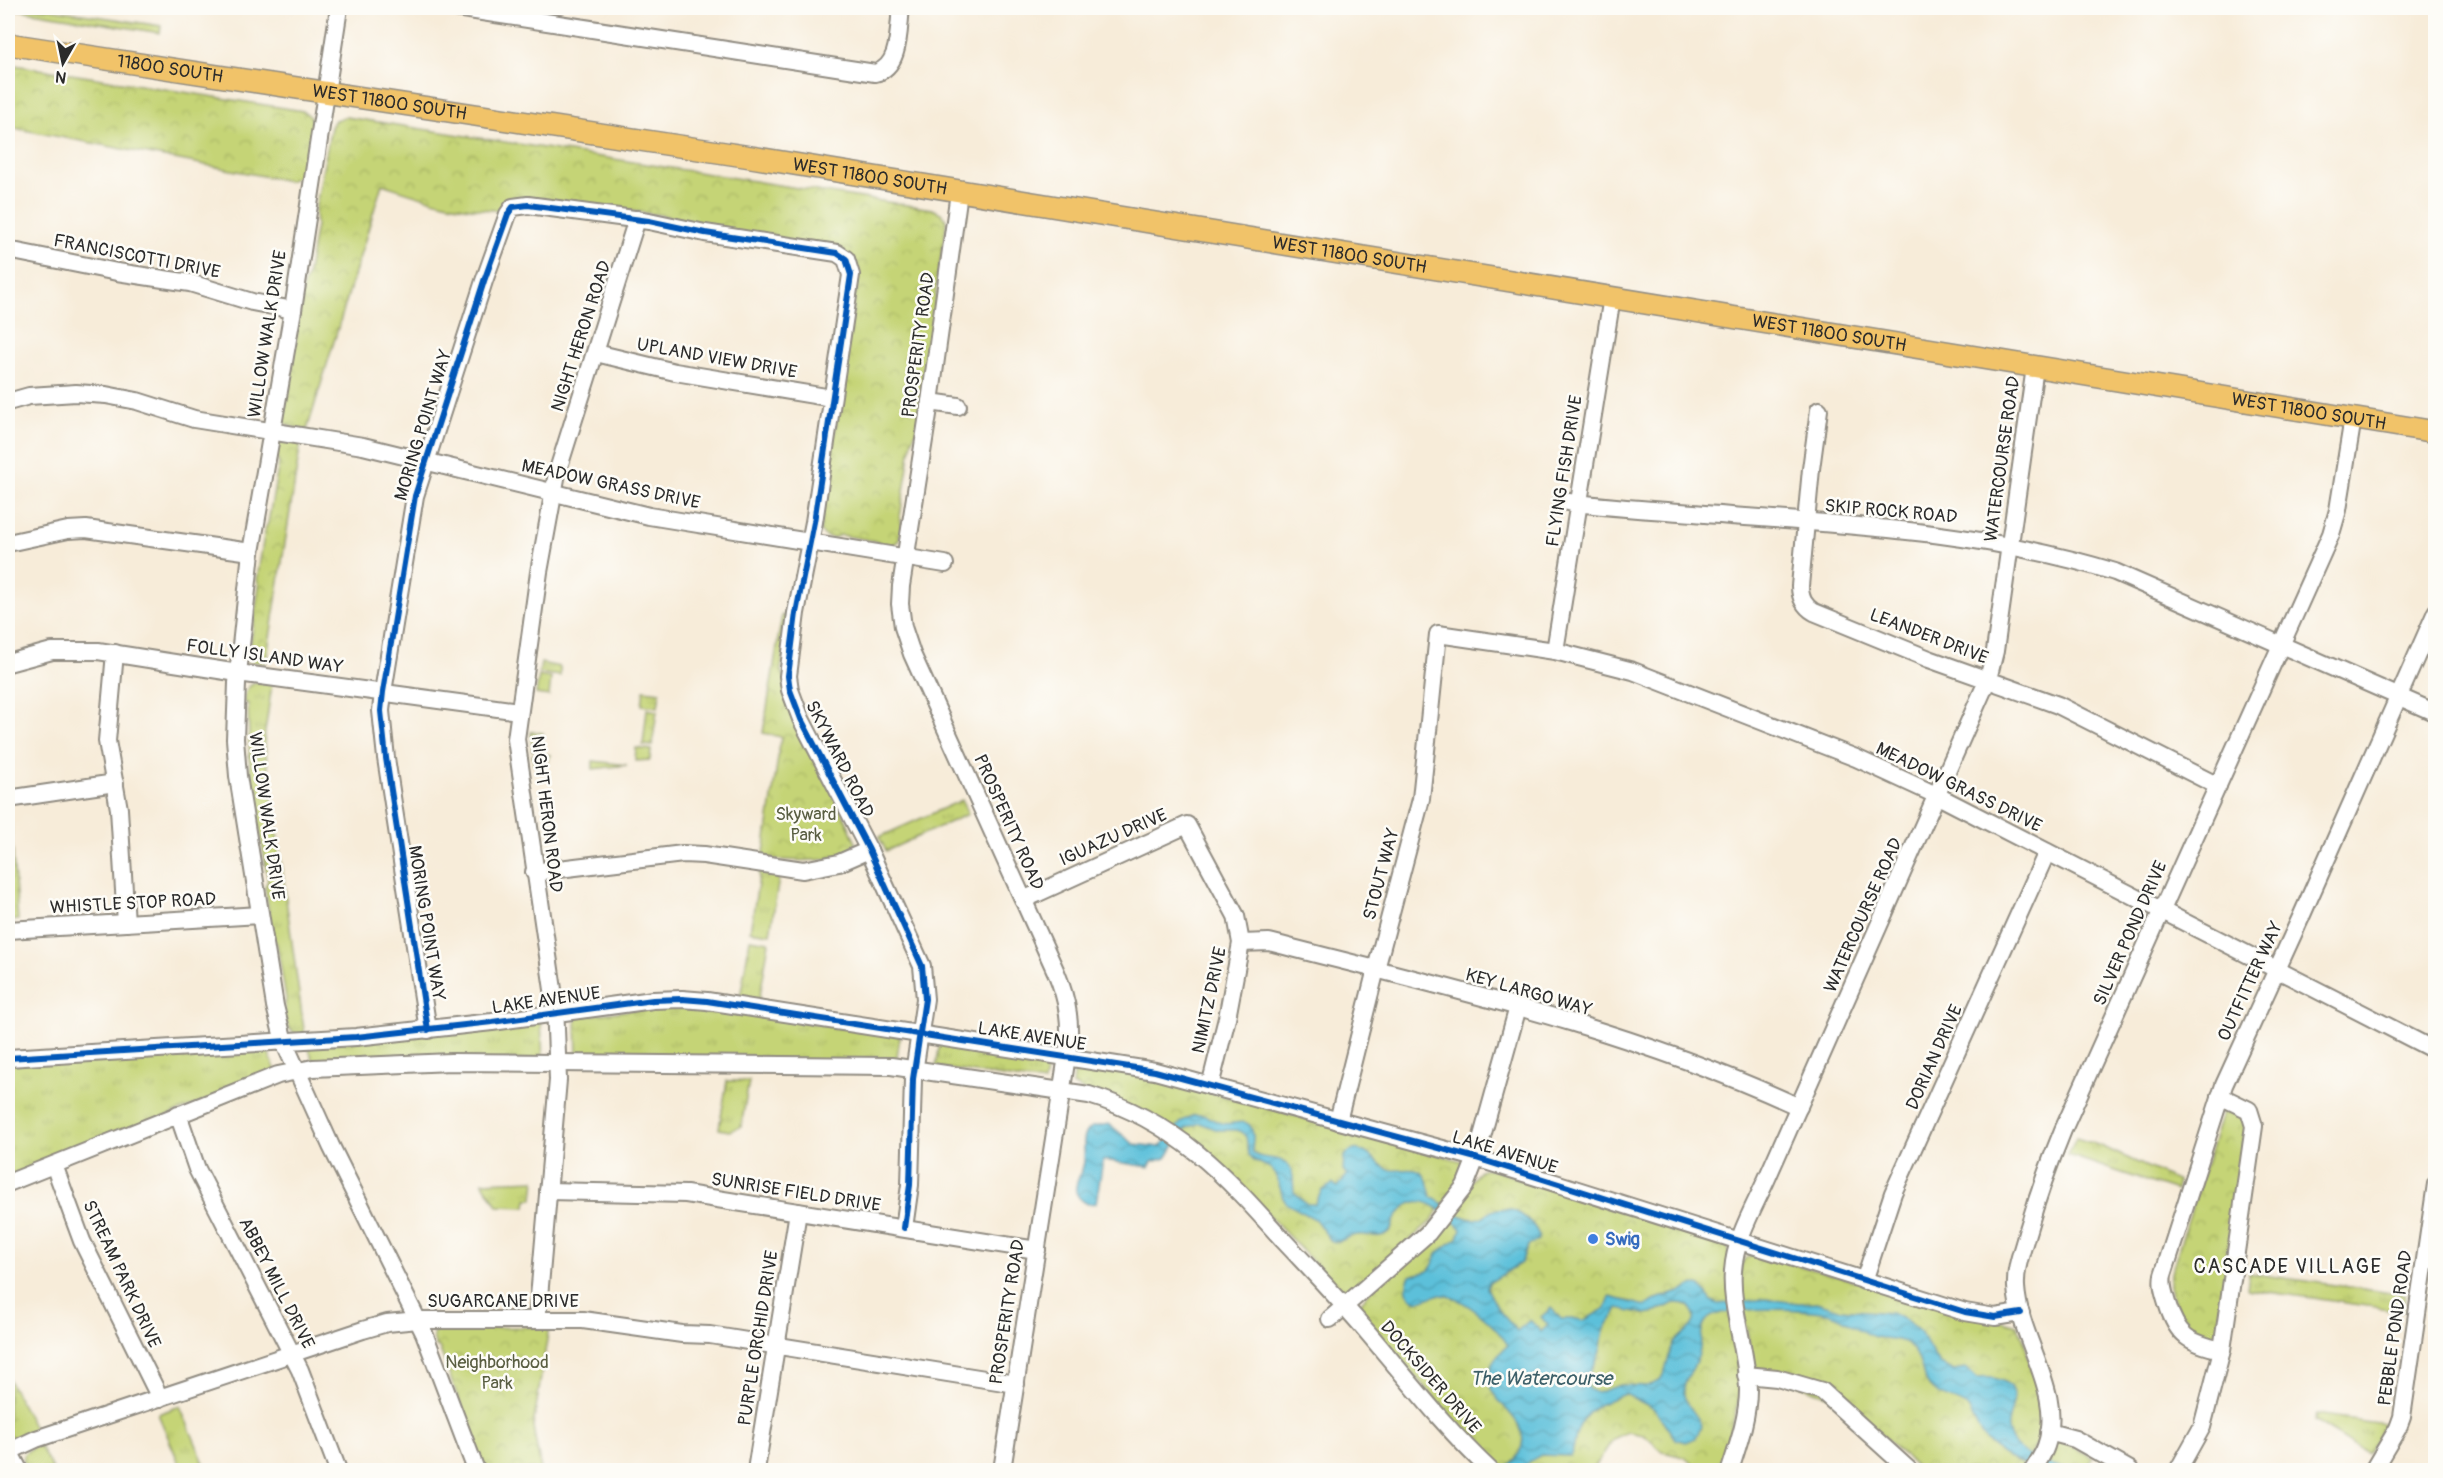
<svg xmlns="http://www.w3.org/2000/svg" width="2443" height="1478" font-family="Pangolin,sans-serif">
<defs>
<pattern id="grass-tufts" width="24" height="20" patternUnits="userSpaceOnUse" patternTransform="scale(1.5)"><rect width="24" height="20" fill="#c5d476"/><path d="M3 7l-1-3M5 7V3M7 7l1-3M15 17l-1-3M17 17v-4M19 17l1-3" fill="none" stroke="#a9b666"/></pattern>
<pattern id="park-crowns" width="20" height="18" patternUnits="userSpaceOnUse" patternTransform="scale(1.5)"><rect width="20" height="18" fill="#c5d476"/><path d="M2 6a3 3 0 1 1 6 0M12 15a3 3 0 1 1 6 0" fill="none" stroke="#a9b666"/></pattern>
<pattern id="water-waves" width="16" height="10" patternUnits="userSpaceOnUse" patternTransform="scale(1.5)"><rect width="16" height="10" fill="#5cc0da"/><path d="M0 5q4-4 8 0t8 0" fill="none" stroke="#4c9cb1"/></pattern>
</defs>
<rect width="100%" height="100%" fill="#fdfcf7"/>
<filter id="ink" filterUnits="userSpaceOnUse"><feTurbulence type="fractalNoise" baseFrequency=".0167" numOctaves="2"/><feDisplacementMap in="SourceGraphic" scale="12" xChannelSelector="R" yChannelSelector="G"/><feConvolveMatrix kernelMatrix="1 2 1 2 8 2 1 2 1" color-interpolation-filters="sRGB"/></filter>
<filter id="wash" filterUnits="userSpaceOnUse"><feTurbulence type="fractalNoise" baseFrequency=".008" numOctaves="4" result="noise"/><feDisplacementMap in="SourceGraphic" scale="24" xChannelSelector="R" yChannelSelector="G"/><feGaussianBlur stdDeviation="1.35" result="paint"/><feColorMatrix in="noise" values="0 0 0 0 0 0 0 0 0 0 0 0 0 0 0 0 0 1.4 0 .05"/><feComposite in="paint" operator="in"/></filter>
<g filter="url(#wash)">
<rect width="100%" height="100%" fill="#f7ecd9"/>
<g fill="url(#grass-tufts)" stroke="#788050" stroke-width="1.5">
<path d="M 8,8 L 43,8 L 161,26 L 160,33 Z"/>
<path d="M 541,663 L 560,667 L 560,676 L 539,673 Z"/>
<path d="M 539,676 L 551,678 L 549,696 L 536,694 Z"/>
<path d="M 258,682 L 272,684 L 264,739 L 305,1037 C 286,1035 282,1016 286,999 L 277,944 L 273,939 L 265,887 L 268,880 L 250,773 L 248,704 L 244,702 C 245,691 247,685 258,682 Z"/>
<path d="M 644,690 L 660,692 L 658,707 L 642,705 Z"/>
<path d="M 647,709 L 657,711 L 652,746 L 643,745 Z"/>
<path d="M 531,732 L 543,733 L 541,751 L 532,750 Z"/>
<path d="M 636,748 L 651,750 L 650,760 L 635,761 Z"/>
<path d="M 539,754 L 550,755 L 548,763 L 534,765 L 532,755 L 538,756 Z"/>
<path d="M 593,761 L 627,765 L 593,769 Z"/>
<path d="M 962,800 L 968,814 L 886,851 L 879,837 Z"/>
<path d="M 10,818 L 18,920 L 8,921 L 8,819 Z"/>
<path d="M 759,869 L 780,872 L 770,934 L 750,931 L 759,878 Z"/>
<path d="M 750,939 L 769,942 L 759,1001 L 740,998 Z"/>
<path d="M 679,1004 L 900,1036 L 896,1063 L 577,1060 L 576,1017 Z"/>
<path d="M 541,1021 L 543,1060 L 314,1064 L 308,1046 Z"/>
<path d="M 940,1042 L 1048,1058 L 1044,1083 L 936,1067 Z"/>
<path d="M 267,1049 L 277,1073 L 8,1178 L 8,1064 Z"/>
<path d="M 727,1081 L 749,1081 L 741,1127 L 729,1131 L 719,1129 Z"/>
<path d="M 2076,1138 L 2101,1146 L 2178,1181 L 2176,1191 L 2068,1155 Z"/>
<path d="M 535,1180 L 533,1199 L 527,1199 L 526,1207 L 498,1206 L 482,1182 Z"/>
<path d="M 2249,1273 L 2405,1295 L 2403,1311 L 2247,1289 Z"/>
<path d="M 8,1378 L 37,1434 L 19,1440 L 11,1437 L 8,1432 Z"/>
<path d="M 180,1406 L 207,1470 L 182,1470 L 158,1414 Z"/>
<path d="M 2316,1414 L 2384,1424 L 2367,1453 L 2314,1420 Z"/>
<path d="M 37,1444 L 40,1446 L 53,1470 L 27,1470 L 23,1461 L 24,1454 Z"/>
</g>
<g fill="url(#park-crowns)" stroke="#788050" stroke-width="1.5">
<path d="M 8,64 L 303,111 L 311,117 L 313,125 L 304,174 L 289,181 L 8,127 Z"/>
<path d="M 346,117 L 932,209 L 941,213 L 946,220 L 946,227 L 936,287 L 935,317 L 917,430 L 912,440 L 900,517 L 902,525 L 899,540 L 892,546 L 886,546 L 875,541 L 841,535 L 833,538 L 827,537 L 820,532 L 858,276 L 854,259 L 661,215 L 526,197 L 514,199 L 502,210 C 460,211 422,197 382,184 L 307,430 C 299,428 286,428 283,419 C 281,413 289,396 290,388 C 295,353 298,320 303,285 L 307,278 L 316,225 L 315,211 L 331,127 L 335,120 Z"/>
<path d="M 288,440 L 301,442 L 266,663 L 248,661 L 259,586 L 257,580 L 265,529 L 268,523 L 279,463 C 273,453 277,443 288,440 Z"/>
<path d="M 782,615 L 787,618 L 781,670 L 856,843 C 844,867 785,860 763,859 L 781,737 L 763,733 Z"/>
<path d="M 1075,1065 L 1128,1070 L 1462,1161 L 1465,1173 L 1431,1221 L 1350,1293 L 1343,1293 L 1225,1170 L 1073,1085 Z"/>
<path d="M 2229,1108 L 2247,1115 L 2217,1335 L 2209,1339 L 2183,1326 L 2169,1287 L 2169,1279 L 2223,1111 Z"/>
<path d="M 1487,1168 L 1728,1245 L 1741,1397 L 1738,1402 L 1723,1460 L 1723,1470 L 1700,1470 L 1684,1457 L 1663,1452 L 1644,1435 L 1628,1432 L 1613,1439 L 1593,1470 L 1496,1470 L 1359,1311 L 1359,1304 L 1480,1171 Z"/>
<path d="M 1756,1254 L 2017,1325 C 2023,1334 2026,1348 2029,1360 C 2043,1407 2050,1425 2024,1470 L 1919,1470 L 1848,1403 L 1758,1370 L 1753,1362 C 1749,1340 1736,1284 1742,1264 C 1745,1257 1749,1255 1756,1254 Z"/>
<path d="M 549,1327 L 533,1427 L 541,1470 L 485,1470 L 439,1347 L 436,1346 C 433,1338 431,1334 436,1328 Z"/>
<path d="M 2058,1441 L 2062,1441 L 2093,1458 L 2086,1470 L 2038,1470 L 2055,1443 Z"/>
</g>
<path fill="url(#water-waves)" stroke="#447682" stroke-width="1.5" fill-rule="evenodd" d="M 1194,1115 C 1206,1113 1211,1120 1221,1123 C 1232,1127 1250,1113 1253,1134 C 1254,1140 1251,1146 1253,1153 C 1266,1163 1284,1152 1292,1172 C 1294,1179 1293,1186 1294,1192 L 1307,1204 L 1315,1204 L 1322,1190 L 1333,1184 L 1338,1187 L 1347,1175 L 1343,1171 L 1344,1157 C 1360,1137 1374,1163 1389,1170 C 1401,1172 1418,1164 1426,1178 C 1429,1184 1428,1190 1432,1197 C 1444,1204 1459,1218 1473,1219 C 1482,1220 1486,1213 1494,1210 C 1512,1204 1532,1219 1539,1235 L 1538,1240 L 1528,1246 L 1521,1263 L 1489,1283 L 1487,1288 L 1498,1309 L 1517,1331 L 1530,1320 L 1541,1332 L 1548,1325 L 1541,1317 L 1551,1308 L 1561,1319 L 1577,1319 L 1583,1321 L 1606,1308 L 1610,1297 L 1646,1306 L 1659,1298 L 1683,1291 L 1694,1284 L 1701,1286 L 1712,1301 L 1718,1304 L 1766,1299 L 1799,1303 L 1817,1302 L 1839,1309 L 1891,1313 L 1906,1320 L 1920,1332 L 1939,1364 L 1954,1370 L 1965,1368 L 1977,1378 C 1992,1376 2016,1379 2013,1401 C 2012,1414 2004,1423 2010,1437 C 2018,1456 2047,1464 2065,1468 L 2067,1470 L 2036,1470 L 2002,1455 L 1982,1436 L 1968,1408 C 1956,1398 1939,1399 1929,1386 C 1919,1373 1922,1352 1906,1343 C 1897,1338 1885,1339 1875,1337 C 1859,1333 1847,1318 1831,1314 C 1812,1308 1724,1306 1709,1318 C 1698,1327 1703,1344 1698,1357 C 1694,1370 1683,1378 1684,1394 C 1686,1408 1698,1413 1701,1426 L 1696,1438 L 1685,1442 L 1675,1439 L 1655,1409 L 1625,1394 C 1604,1401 1584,1410 1577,1432 C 1574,1440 1575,1449 1570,1456 L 1541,1455 L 1530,1461 L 1521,1470 L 1505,1470 C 1509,1466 1516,1459 1519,1453 C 1542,1410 1450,1397 1508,1345 C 1496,1326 1462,1294 1438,1295 C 1430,1296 1423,1303 1415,1300 C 1405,1296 1405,1284 1410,1276 L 1428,1271 L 1432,1266 L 1438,1252 L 1458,1238 L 1461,1229 C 1444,1211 1417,1185 1397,1216 C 1392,1223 1393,1231 1384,1235 C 1376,1239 1366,1233 1357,1235 C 1347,1236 1341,1244 1331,1241 L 1315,1219 L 1287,1204 L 1283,1198 L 1276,1174 L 1270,1168 L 1255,1161 L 1249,1155 L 1246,1137 L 1242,1132 L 1236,1130 L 1218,1130 L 1200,1123 L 1186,1128 L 1166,1158 L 1152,1162 L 1149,1167 L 1103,1160 L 1096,1203 L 1088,1204 C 1064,1192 1082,1178 1084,1162 C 1086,1148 1079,1136 1092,1127 L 1109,1124 L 1134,1144 L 1160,1147 L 1182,1121 ZM 1674,1303 C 1681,1303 1687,1303 1691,1309 C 1704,1326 1677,1334 1672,1347 C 1667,1358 1668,1371 1659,1381 L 1649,1386 L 1620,1385 L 1597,1393 L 1589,1389 L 1587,1379 C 1592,1369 1598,1359 1601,1348 C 1602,1342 1602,1334 1605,1329 C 1609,1321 1615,1316 1618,1308 L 1645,1314 L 1657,1312 Z"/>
</g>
<g filter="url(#ink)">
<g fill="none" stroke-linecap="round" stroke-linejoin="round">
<g stroke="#918c82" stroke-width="20">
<g id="minor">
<path d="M 339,8 L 293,310 L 251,552 L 237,683 L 235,739 L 238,776 L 275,1006 L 284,1042 L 331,1146 L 424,1333 L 476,1470"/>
<path d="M 456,8 L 875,73 C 901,67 898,29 901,8"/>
<path d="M 959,192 L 930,402 L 901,586 L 900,604 L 903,627 L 912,654 L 1056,972 C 1068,1001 1072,1025 1067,1056 L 1002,1470"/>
<path d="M 8,250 L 117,272 L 190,283 L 252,302 L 293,310"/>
<path d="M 596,353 L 675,372 L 832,398"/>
<path d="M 8,402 L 29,396 L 76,393 L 106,395 L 137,401 L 194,419 L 363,446 L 649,516 L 945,564"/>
<path d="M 930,402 L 958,406"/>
<path d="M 1819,410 L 1811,469 L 1800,586 C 1800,598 1804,606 1814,612 L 1929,659 L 2058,705 L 2218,786"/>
<path d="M 1562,501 C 1601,507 1641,509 1680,512 C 1826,524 1974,528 2115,572 L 2436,713"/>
<path d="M 8,543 L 68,530 L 86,529 L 251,552"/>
<path d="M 1555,651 L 1612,297"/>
<path d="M 115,653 L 107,741 L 119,809 L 126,923"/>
<path d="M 8,663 L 52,651 L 98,651 L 238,673 L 519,711"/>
<path d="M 8,799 L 115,783"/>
<path d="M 534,872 L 683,854 L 704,855 L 803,870 L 839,863 L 869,850"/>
<path d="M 1023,900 L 1187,825 L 1236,916 L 1241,943 L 1227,1018 L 1210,1086"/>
<path d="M 8,930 L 260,915"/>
<path d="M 1241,943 L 1269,942 C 1448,988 1631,1029 1799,1107"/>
<path d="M 428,1030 L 386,758 L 381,711 L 383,692 L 415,496 L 484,281 L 508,214 L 513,207 L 528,205 L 649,221 L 705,233 L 837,253 L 846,259 L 851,275 L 814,522 L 796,613 L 788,676 L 790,690 L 801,719 L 869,850 L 922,966 L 925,999 L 913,1079 L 910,1185 L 904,1228"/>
<path d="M 8,1058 L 356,1037 L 492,1022 L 653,1000 L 682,999 L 707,1001 L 1155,1071 L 1476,1158 L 1965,1312 L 1995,1317 L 2021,1313"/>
<path d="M 178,1114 L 197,1169 L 300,1370 L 338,1470"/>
<path d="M 1338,1121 L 1376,969 L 1421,799 L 1438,634 L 1555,651 L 1633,671 L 1856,758 L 1936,795 L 2436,1051"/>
<path d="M 54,1165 L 82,1241 L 160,1398"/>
<path d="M 8,1183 L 278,1075 L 313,1068 L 451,1062 L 891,1066 L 1089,1095 C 1176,1121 1225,1175 1283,1240 C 1312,1271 1342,1302 1369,1334 C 1408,1380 1446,1429 1490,1470"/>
<path d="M 548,1191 L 686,1194 L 1037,1250"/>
<path d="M 1864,1281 L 1893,1193 L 2047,852"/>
<path d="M 1330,1319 L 1428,1233 L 1465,1186 L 1476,1158 L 1518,1007"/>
<path d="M 537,1320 L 558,1080 L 555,1003 L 516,739 L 539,572 L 557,473 L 637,219"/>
<path d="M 2222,1350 C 2189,1343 2177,1336 2167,1303 C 2164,1293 2161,1285 2163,1275 L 2224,1085 L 2301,917 L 2436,612"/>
<path d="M 1746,1375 L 1777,1378 L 1822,1391 L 1909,1470"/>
<path d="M 2049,1432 L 2075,1439 L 2130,1470"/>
<path d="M 8,1449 L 19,1470"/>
<path d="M 8,1452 L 36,1439 L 363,1330 L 387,1323 L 418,1320 L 583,1320 L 682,1334 L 710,1335 L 1016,1384"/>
<path d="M 756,1470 L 798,1212"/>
<path d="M 1730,1470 C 1738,1445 1748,1417 1748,1390 C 1747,1352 1730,1307 1733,1271 C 1735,1238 1755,1206 1768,1176 L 1988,679 L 1995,651 L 2035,367"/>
<path d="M 2033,1470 C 2037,1463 2043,1455 2046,1446 C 2065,1393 2019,1340 2016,1287 C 2015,1268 2022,1251 2027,1233 C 2037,1198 2049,1164 2063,1130 L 2331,534 L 2338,510 L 2353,418"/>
<path d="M 2178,1470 L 2202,1427 L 2222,1350 L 2254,1126 L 2249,1110 L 2220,1096"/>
<path d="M 2373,1470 L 2398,1428 L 2402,1417 L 2436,1184"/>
</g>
</g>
<g stroke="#918c82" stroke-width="24">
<g id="major">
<path id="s1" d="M 8,44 L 751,157 L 2436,432"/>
</g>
</g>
<use href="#minor" stroke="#fff" stroke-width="16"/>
<use href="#major" stroke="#f1c369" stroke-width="21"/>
<g stroke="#fdfcf7" stroke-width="10">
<g id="cycleway">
<path d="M 428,1030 L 386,758 L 381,711 L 383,692 L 415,496 L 484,281 L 508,214 L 513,207 L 528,205 L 649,221 L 705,233 L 837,253 L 846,259 L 851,275 L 814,522 L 796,613 L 788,676 L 790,690 L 801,719 L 869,850 L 922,966 L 925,999 L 913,1079 L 910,1185 L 904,1228"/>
<path d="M 8,1058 L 356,1037 L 492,1022 L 653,1000 L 682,999 L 707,1001 L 1155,1071 L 1476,1158 L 1965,1312 L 1995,1317 L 2021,1313"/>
</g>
</g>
<use href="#cycleway" stroke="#0057b8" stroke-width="6"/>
</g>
</g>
<circle fill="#3f7fe0" stroke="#fdfcf7" stroke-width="2" cx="1593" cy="1239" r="6"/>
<g text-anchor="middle" stroke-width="5" stroke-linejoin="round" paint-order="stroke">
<g font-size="18" fill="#2b2b2b" stroke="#fdfcf7">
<text dy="6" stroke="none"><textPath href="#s1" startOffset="164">11800 SOUTH</textPath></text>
<text dy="6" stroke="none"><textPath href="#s1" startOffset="386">WEST 11800 SOUTH</textPath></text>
<text dy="6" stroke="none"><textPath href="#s1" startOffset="872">WEST 11800 SOUTH</textPath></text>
<text dy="6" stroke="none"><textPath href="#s1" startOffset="1358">WEST 11800 SOUTH</textPath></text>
<text transform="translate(137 256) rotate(11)" y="6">FRANCISCOTTI DRIVE</text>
<text dy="6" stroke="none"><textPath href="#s1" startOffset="1844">WEST 11800 SOUTH</textPath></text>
<text transform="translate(267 334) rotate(-81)" y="6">WILLOW WALK DRIVE</text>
<text transform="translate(581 336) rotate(-72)" y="6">NIGHT HERON ROAD</text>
<text transform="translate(918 345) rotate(-82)" y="6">PROSPERITY ROAD</text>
<text transform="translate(717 358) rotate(10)" y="6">UPLAND VIEW DRIVE</text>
<text dy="6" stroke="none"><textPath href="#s1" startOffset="2330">WEST 11800 SOUTH</textPath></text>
<text transform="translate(423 425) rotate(-73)" y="6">MORING POINT WAY</text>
<text transform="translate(2002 459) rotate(-82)" y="6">WATERCOURSE ROAD</text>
<text transform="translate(1564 471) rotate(-81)" y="6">FLYING FISH DRIVE</text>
<text transform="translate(611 484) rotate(12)" y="6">MEADOW GRASS DRIVE</text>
<text transform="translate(1891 511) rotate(5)" y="6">SKIP ROCK ROAD</text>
<text transform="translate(1929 636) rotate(21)" y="6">LEANDER DRIVE</text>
<text transform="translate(265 656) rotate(8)" y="6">FOLLY ISLAND WAY</text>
<text transform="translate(840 759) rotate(63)" y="6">SKYWARD ROAD</text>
<text transform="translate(1959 787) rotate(26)" y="6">MEADOW GRASS DRIVE</text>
<text transform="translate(547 814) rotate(83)" y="6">NIGHT HERON ROAD</text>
<text transform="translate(267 816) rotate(82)" y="6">WILLOW WALK DRIVE</text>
<text transform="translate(1009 822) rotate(66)" y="6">PROSPERITY ROAD</text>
<text transform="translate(1113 837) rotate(-24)" y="6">IGUAZU DRIVE</text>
<text transform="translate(1381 874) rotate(-75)" y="6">STOUT WAY</text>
<text transform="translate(133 903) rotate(-3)" y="6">WHISTLE STOP ROAD</text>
<text transform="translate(1863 915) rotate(-66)" y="6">WATERCOURSE ROAD</text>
<text transform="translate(427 923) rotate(81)" y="6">MORING POINT WAY</text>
<text transform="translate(2130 933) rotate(-66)" y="6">SILVER POND DRIVE</text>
<text transform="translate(2250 981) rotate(-65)" y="6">OUTFITTER WAY</text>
<text transform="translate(1529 992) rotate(16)" y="6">KEY LARGO WAY</text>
<text transform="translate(546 1000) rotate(-8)" y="6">LAKE AVENUE</text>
<text transform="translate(1209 1000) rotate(-78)" y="6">NIMITZ DRIVE</text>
<text transform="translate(1032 1036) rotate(9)" y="6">LAKE AVENUE</text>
<text transform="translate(1934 1057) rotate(-66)" y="6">DORIAN DRIVE</text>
<text transform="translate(1505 1152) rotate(17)" y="6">LAKE AVENUE</text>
<text transform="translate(796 1192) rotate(9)" y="6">SUNRISE FIELD DRIVE</text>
<text transform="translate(122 1274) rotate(65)" y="6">STREAM PARK DRIVE</text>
<text transform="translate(277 1283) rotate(63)" y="6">ABBEY MILL DRIVE</text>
<text x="503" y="1307">SUGARCANE DRIVE</text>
<text transform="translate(1007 1312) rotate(-81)" y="6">PROSPERITY ROAD</text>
<text transform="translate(2395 1328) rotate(-82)" y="6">PEBBLE POND ROAD</text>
<text transform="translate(758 1338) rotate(-81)" y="6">PURPLE ORCHID DRIVE</text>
<text transform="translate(1431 1377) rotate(49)" y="6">DOCKSIDER DRIVE</text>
</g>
<g font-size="18" fill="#595e42" stroke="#fdfcf7">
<text x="806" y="820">Skyward<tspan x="806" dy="21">Park</tspan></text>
<text x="497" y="1368">Neighborhood<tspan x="497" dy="21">Park</tspan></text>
</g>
<g font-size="18" font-weight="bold" fill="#366cbe" stroke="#fdfcf7" text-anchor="start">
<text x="1605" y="1245">Swig</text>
</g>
<g font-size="20" letter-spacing="1.5" fill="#2b2b2b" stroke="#fdfcf7">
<text x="2288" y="1273">CASCADE VILLAGE</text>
</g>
<g font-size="20" font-style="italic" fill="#3c5f68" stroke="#fdfcf7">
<text x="1541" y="1385">The Watercourse</text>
</g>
</g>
<rect width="2443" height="1478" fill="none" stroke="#fdfcf7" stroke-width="30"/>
<g transform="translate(63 63) rotate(189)" stroke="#fdfcf7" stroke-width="4.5" paint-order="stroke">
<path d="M0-4.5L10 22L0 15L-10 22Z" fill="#2b2b2b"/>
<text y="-9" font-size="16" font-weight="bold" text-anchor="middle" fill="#2b2b2b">N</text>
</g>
</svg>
